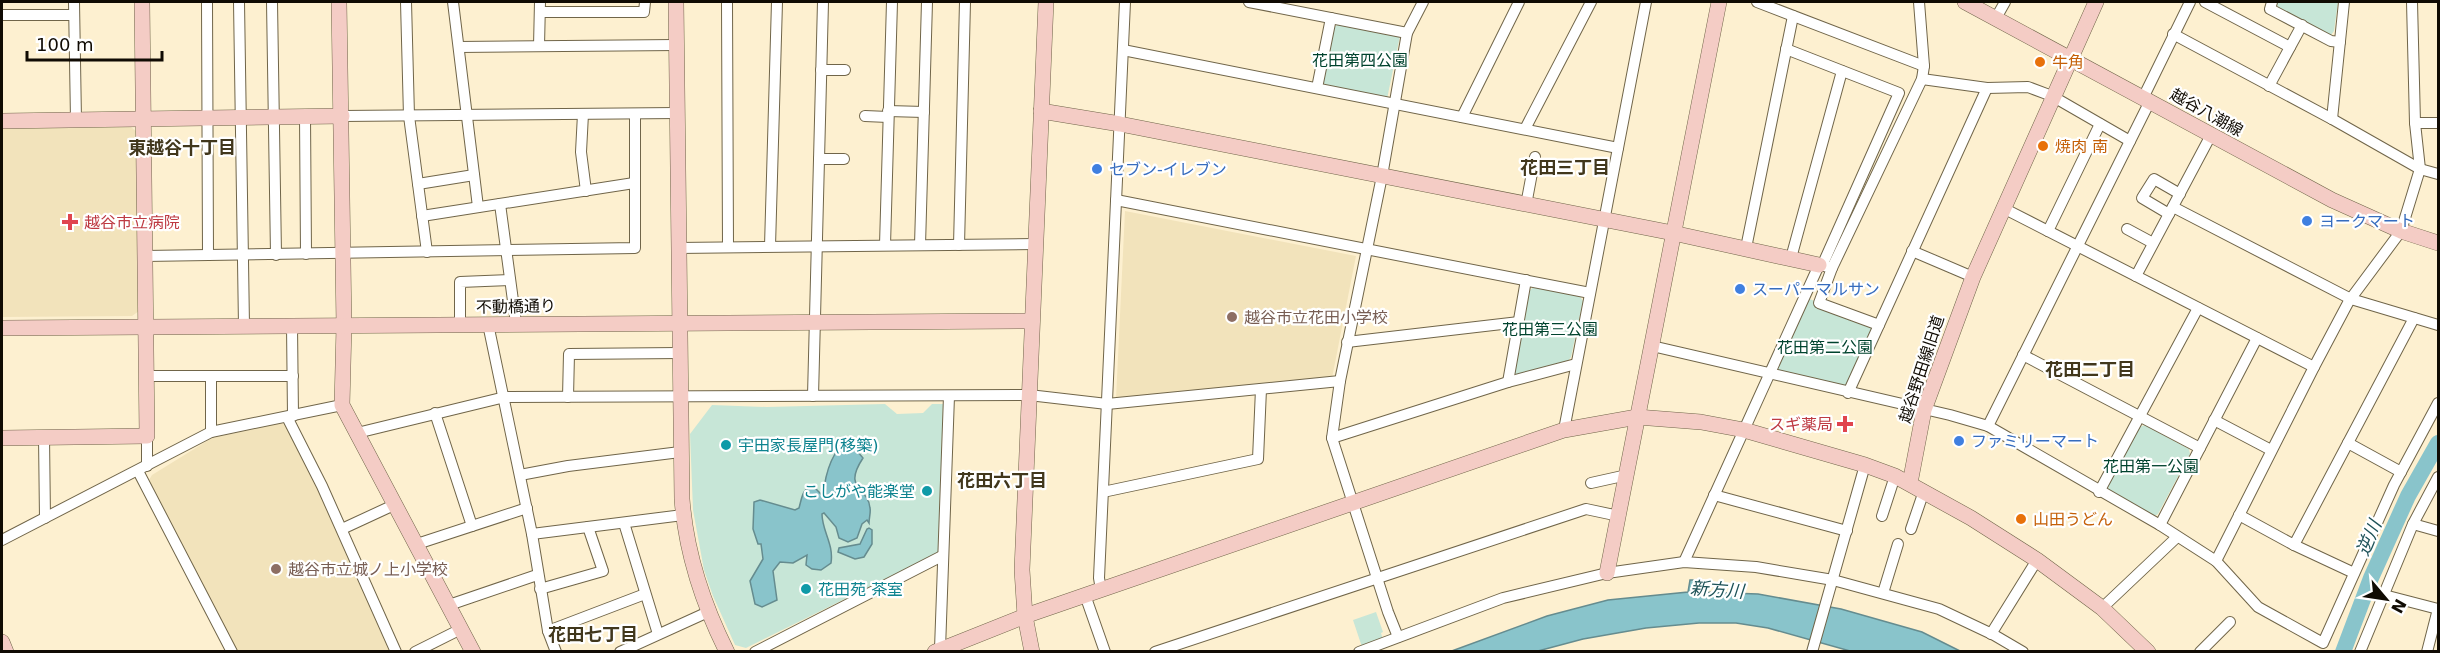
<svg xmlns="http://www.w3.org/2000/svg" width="2440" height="653" font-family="'DejaVu Sans','Noto Sans JP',sans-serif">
<rect width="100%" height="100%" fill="#fdf0d0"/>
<g fill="#f2e3bb">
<path d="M 131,127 L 137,132 L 139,311 L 132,316 L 2,317 L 2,128 Z"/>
<path d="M 1125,211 L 1356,256 L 1332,378 L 1116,399 Z"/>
<path d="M 281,423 L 289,427 L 320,489 L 392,651 L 237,651 L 149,480 L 152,475 L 212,438 Z"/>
</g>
<g fill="#c7e6d7">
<path d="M 2276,2 L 2338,2 L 2334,31 L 2331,35 L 2327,35 L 2278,8 Z"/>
<path d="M 1339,24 L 1400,36 L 1387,99 L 1326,86 L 1323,82 L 1334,27 Z"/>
<path d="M 1535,286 L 1579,295 L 1583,301 L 1571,357 L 1568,361 L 1517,376 L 1514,373 L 1530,290 Z"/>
<path d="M 1804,297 L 1879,325 L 1848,393 L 1770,374 Z"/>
<path d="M 885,404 L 897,414 L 923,413 L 932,404 L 943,404 L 938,553 L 746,648 L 735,645 L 713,596 L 704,570 L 693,510 L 690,434 L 712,405 L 767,407 Z"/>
<path d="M 2145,425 L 2189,449 L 2190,454 L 2158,514 L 2153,517 L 2109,492 L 2108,486 L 2139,427 Z"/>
<path d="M 1376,612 L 1383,632 L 1381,633 L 1383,640 L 1362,647 L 1353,620 Z"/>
</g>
<g fill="#89c4cb" stroke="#658c8f" stroke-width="1.5">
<path d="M 848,440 L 863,458 C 842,490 868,486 870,508 C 871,512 869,518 869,523 L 867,520 L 862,524 L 857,538 L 848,542 L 839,538 L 836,527 L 824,513 L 822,514 C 822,531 834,544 831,563 L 821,570 L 812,569 L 806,565 L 807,555 L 793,563 L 780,562 L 773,571 L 777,600 L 762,607 L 755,604 L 750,581 L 763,559 L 761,544 L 758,544 L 753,529 L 754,502 L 760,500 L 795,510 L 799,508 C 802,498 802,487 814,487 L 823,496 C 825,476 830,452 848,440 Z"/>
<path d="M 869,528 L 872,530 L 872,544 L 864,557 L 855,559 L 838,552 L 839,548 L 860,544 L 867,529 Z"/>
<path d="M 1690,580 L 1697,580 L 1701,592 L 1758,594 L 1841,609 L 1922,632 L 1960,651 L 1850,651 L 1768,628 L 1736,623 L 1699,623 L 1646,628 L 1583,639 L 1538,651 L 1449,652 L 1547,616 L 1608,600 L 1688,592 Z"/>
</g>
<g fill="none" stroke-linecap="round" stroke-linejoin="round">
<path stroke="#89c4cb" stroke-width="16" d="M 2343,652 L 2371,578 L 2408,496 L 2438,443"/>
<g stroke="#706549" stroke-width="12">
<g id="street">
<path d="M 74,2 L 76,120"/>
<path d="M 207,2 L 208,255"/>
<path d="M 239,2 L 244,326"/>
<path d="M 272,2 L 276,255"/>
<path d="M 406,2 L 409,116 L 427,252"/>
<path d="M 453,2 L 478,207"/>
<path d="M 727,2 L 728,247"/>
<path d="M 1249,2 L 1407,33"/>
<path d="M 1757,2 L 1924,66"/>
<path d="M 2205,2 L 2290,47"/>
<path d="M 2272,2 L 2270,9 L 2331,41 L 2340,42"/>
<path d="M 540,12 L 644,12 L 645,2"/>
<path d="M 2,15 L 74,15"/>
<path d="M 1996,18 L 2005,2"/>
<path d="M 2173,34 L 2332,119 L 2420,169 L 2438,174"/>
<path d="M 539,46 L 540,2"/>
<path d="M 459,47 L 676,45"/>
<path d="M 1786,49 L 1899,93 L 1822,266"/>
<path d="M 1123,50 L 1618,148"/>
<path d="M 821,70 L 845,70"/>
<path d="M 1922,79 L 1987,88 L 2028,87 L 2052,96 L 2130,141"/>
<path d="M 2269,86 L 2302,25"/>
<path d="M 1317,88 L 1331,18"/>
<path d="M 2143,98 L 2190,2"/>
<path d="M 888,111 L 924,112"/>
<path d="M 583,114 L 581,152 L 586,191"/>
<path d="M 305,116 L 306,254"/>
<path d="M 342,116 L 677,113"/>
<path d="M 865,116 L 888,117"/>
<path d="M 1462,117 L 1519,2"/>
<path d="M 2332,119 L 2344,2"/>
<path d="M 2415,123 L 2438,123"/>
<path d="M 1525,129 L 1591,2"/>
<path d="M 819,159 L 844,159"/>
<path d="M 418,184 L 474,175"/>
<path d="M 1116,200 L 1590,293"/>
<path d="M 500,204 L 516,323"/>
<path d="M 1526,205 L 1535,157"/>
<path d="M 2173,207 L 2351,299 L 2438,325"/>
<path d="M 2003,208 L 2314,367"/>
<path d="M 2169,214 L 2142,198 L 2154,179 L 2180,194"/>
<path d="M 422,216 L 634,183"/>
<path d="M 2127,229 L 2153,243"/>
<path d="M 2048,231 L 2100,124"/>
<path d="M 885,245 L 892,2"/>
<path d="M 920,245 L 927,2"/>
<path d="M 959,245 L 965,2"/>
<path d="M 770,246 L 777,2"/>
<path d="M 678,248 L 1035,244"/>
<path d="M 1746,248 L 1793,16"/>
<path d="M 1912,251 L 1973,277"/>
<path d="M 145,256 L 635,248 L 635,114"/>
<path d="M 1791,258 L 1842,71"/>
<path d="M 1832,268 L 1819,303 L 1879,325"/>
<path d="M 2136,276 L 2211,135"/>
<path d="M 460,324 L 460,282 L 510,280"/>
<path d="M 488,324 L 532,534 L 548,631 L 556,652"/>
<path d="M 292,326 L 293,416"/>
<path d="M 1347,342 L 1519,322"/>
<path d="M 1652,346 L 1950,415 L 1988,426 L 2160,525 L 2216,561 L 2258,607 L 2323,643 L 2394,485 L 2438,403"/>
<path d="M 2023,355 L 2200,448"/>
<path d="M 147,376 L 293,376"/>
<path d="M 1508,382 L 1526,280"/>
<path d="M 1848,393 L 1987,88"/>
<path d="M 813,396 L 823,2"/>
<path d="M 568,397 L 569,354 L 679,353"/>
<path d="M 435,413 L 472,526"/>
<path d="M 287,417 L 322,486 L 396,652"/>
<path d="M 2214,420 L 2271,450"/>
<path d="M 1988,426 L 2150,101"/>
<path d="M 1564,430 L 1646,2"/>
<path d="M 211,432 L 211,376"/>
<path d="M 357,433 L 505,397 L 1029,395 L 1107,404 L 1340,381"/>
<path d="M 44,437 L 45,518"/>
<path d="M 1332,438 L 1508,382 L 1576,364"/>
<path d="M 2348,443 L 2401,472"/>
<path d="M 147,466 L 147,436"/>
<path d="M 138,471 L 232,652"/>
<path d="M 520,475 L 568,466 L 680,452"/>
<path d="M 1591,483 L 1627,475"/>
<path d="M 1103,492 L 1258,459 L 1261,389"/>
<path d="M 2099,492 L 2198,308"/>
<path d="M 1714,495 L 1847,531"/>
<path d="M 2239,515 L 2294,545 L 2414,318"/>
<path d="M 1882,516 L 1895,476"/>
<path d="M 624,523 L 658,634"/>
<path d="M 2413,524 L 2438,531"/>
<path d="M 2160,525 L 2257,338"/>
<path d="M 342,529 L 396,504"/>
<path d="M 1911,529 L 1924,491"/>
<path d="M 532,534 L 683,515"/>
<path d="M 2,540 L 211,432 L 342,405"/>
<path d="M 417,544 L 527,508"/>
<path d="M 2294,545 L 2354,573"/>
<path d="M 2216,561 L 2314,367 L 2349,301 L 2401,231 L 2420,169 L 2415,123 L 2412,2"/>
<path d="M 1684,562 L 1819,265 L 1832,268 L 1922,79 L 1924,66 L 1919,2"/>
<path d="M 540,589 L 603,571 L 588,527"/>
<path d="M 1101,590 L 1099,578 L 1125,2"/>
<path d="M 1883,593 L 1898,544"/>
<path d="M 1085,595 L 1105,652"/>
<path d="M 2384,595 L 2438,609"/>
<path d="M 449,605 L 537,575"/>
<path d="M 2102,608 L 2176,538"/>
<path d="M 548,631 L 645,594"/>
<path d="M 1991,634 L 2037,560"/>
<path d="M 1398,637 L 1388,612 L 1332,438 L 1340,381 L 1382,176 L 1407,33 L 1423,2"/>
<path d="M 940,649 L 949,396"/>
<path d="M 415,652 L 461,629"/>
<path d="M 620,652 L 708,612"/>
<path d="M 755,652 L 942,556"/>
<path d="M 1155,652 L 1586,509 L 1619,516"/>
<path d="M 1359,652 L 1503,598 L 1607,573 L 1684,562 L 1756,567 L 1833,580 L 1939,609 L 1994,635 L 2023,652"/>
<path d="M 1812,652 L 1865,465"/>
<path d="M 2200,652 L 2230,622"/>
<path d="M 2360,652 L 2413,524 L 2438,477"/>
<path d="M 2427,652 L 2438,609"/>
</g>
</g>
<g stroke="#706549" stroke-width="16">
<g id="secondary">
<path d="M 339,2 L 344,326 L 342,405 L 473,652"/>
<path d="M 676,2 L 682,499 C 686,552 703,604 727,652"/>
<path d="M 1965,2 L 2332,200 L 2401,231 L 2438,243"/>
<path d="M 1041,111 L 1120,124 L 1673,233 L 1819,265"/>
<path d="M 2,121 L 342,116"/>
<path d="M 2,328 L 1032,321"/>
<path d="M 2,438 L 147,436 L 142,2"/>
<path d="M 1910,483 L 1924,410 L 1973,277 L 2096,2"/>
<path d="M 1607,573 L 1719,2"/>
<path d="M 2,642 L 6,652"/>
<path d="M 935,652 L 1025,616 L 1564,430 L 1637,417 L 1701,422 L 1744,430 L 1865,465 L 1895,476 L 1971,518 L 2037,560 L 2102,608 L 2148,652"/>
<path d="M 1032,652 L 1025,616 L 1022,570 L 1046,2"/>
</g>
</g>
<use href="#street" stroke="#fff" stroke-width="10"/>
<use href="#secondary" stroke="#f4ccc5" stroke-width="15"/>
</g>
<g fill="#e8710a" stroke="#fff" stroke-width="2">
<circle cx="2040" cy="62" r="6"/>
<circle cx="2043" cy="146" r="6"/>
<circle cx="2021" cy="519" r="6"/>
</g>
<g fill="#3f7fe0" stroke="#fff" stroke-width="2">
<circle cx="1097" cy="169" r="6"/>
<circle cx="2307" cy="221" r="6"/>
<circle cx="1740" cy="289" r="6"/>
<circle cx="1959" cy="441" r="6"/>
</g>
<g fill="#e0444e" stroke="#fff" stroke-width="2">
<path d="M67 213h6v6h6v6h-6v6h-6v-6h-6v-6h6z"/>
<path d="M1842 415h6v6h6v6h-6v6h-6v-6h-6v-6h6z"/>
</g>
<g fill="#8d6e63" stroke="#fff" stroke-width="2">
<circle cx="1232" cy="317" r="6"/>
<circle cx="276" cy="569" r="6"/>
</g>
<g fill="#0f9aa8" stroke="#fff" stroke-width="2">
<circle cx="726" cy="445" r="6"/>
<circle cx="927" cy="491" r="6"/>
<circle cx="806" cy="589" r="6"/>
</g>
<g text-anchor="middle" stroke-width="4.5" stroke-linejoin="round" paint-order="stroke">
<g font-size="16" fill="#00432e" stroke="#fff">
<text x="1360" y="66">花田第四公園</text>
<text x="1550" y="335">花田第三公園</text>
<text x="1825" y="353">花田第二公園</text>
<text x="2151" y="472">花田第一公園</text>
</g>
<g font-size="16" fill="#c56008" stroke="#fff" text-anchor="start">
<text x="2052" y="68">牛角</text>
<text x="2055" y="152">焼肉 南</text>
<text x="2033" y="525">山田うどん</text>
</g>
<g font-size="16" fill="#100b03" stroke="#fff">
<text transform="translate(2207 112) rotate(29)" y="6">越谷八潮線</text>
<text transform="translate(516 306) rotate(-1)" y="6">不動橋通り</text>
<text transform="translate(1921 369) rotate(-72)" y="6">越谷野田線旧道</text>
</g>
<g font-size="16" fill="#366cbe" stroke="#fff" text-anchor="start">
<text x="1109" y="175">セブン-イレブン</text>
<text x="2319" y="227">ヨークマート</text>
<text x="1752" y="295">スーパーマルサン</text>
<text x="1971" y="447">ファミリーマート</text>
</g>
<g font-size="16" fill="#be3a42" stroke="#fff" text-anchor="start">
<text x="84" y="228">越谷市立病院</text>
<text x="1833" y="430" text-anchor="end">スギ薬局</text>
</g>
<g font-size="16" fill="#785e54" stroke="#fff" text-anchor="start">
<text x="1244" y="323">越谷市立花田小学校</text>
<text x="288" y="575">越谷市立城ノ上小学校</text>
</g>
<g font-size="16" fill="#0d838f" stroke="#fff" text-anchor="start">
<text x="738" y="451">宇田家長屋門(移築)</text>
<text x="915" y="497" text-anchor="end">こしがや能楽堂</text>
<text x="818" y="595">花田苑 茶室</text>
</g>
<g font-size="18" font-weight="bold" fill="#41371c" stroke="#fff">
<text x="182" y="154">東越谷十丁目</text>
<text x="1565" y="174">花田三丁目</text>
<text x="2090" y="376">花田二丁目</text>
<text x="1002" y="487">花田六丁目</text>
<text x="593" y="641">花田七丁目</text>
</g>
<g font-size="18" font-style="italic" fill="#1e5258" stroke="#fff">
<text transform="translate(2369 538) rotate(-67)" y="6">逆川</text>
<text transform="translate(1717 590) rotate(4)" y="6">新方川</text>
</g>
</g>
<rect width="2440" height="653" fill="none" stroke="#100b03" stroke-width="6"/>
<g transform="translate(2386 599) rotate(119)" stroke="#ffffff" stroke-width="4.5" paint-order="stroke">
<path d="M0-4.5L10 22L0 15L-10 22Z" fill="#100b03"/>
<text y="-9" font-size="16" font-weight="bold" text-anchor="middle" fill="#100b03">N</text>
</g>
<path d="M27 51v9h135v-9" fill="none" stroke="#100b03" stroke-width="3"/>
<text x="36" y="51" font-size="18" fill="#100b03" stroke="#ffffff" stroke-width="4.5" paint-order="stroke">100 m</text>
</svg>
